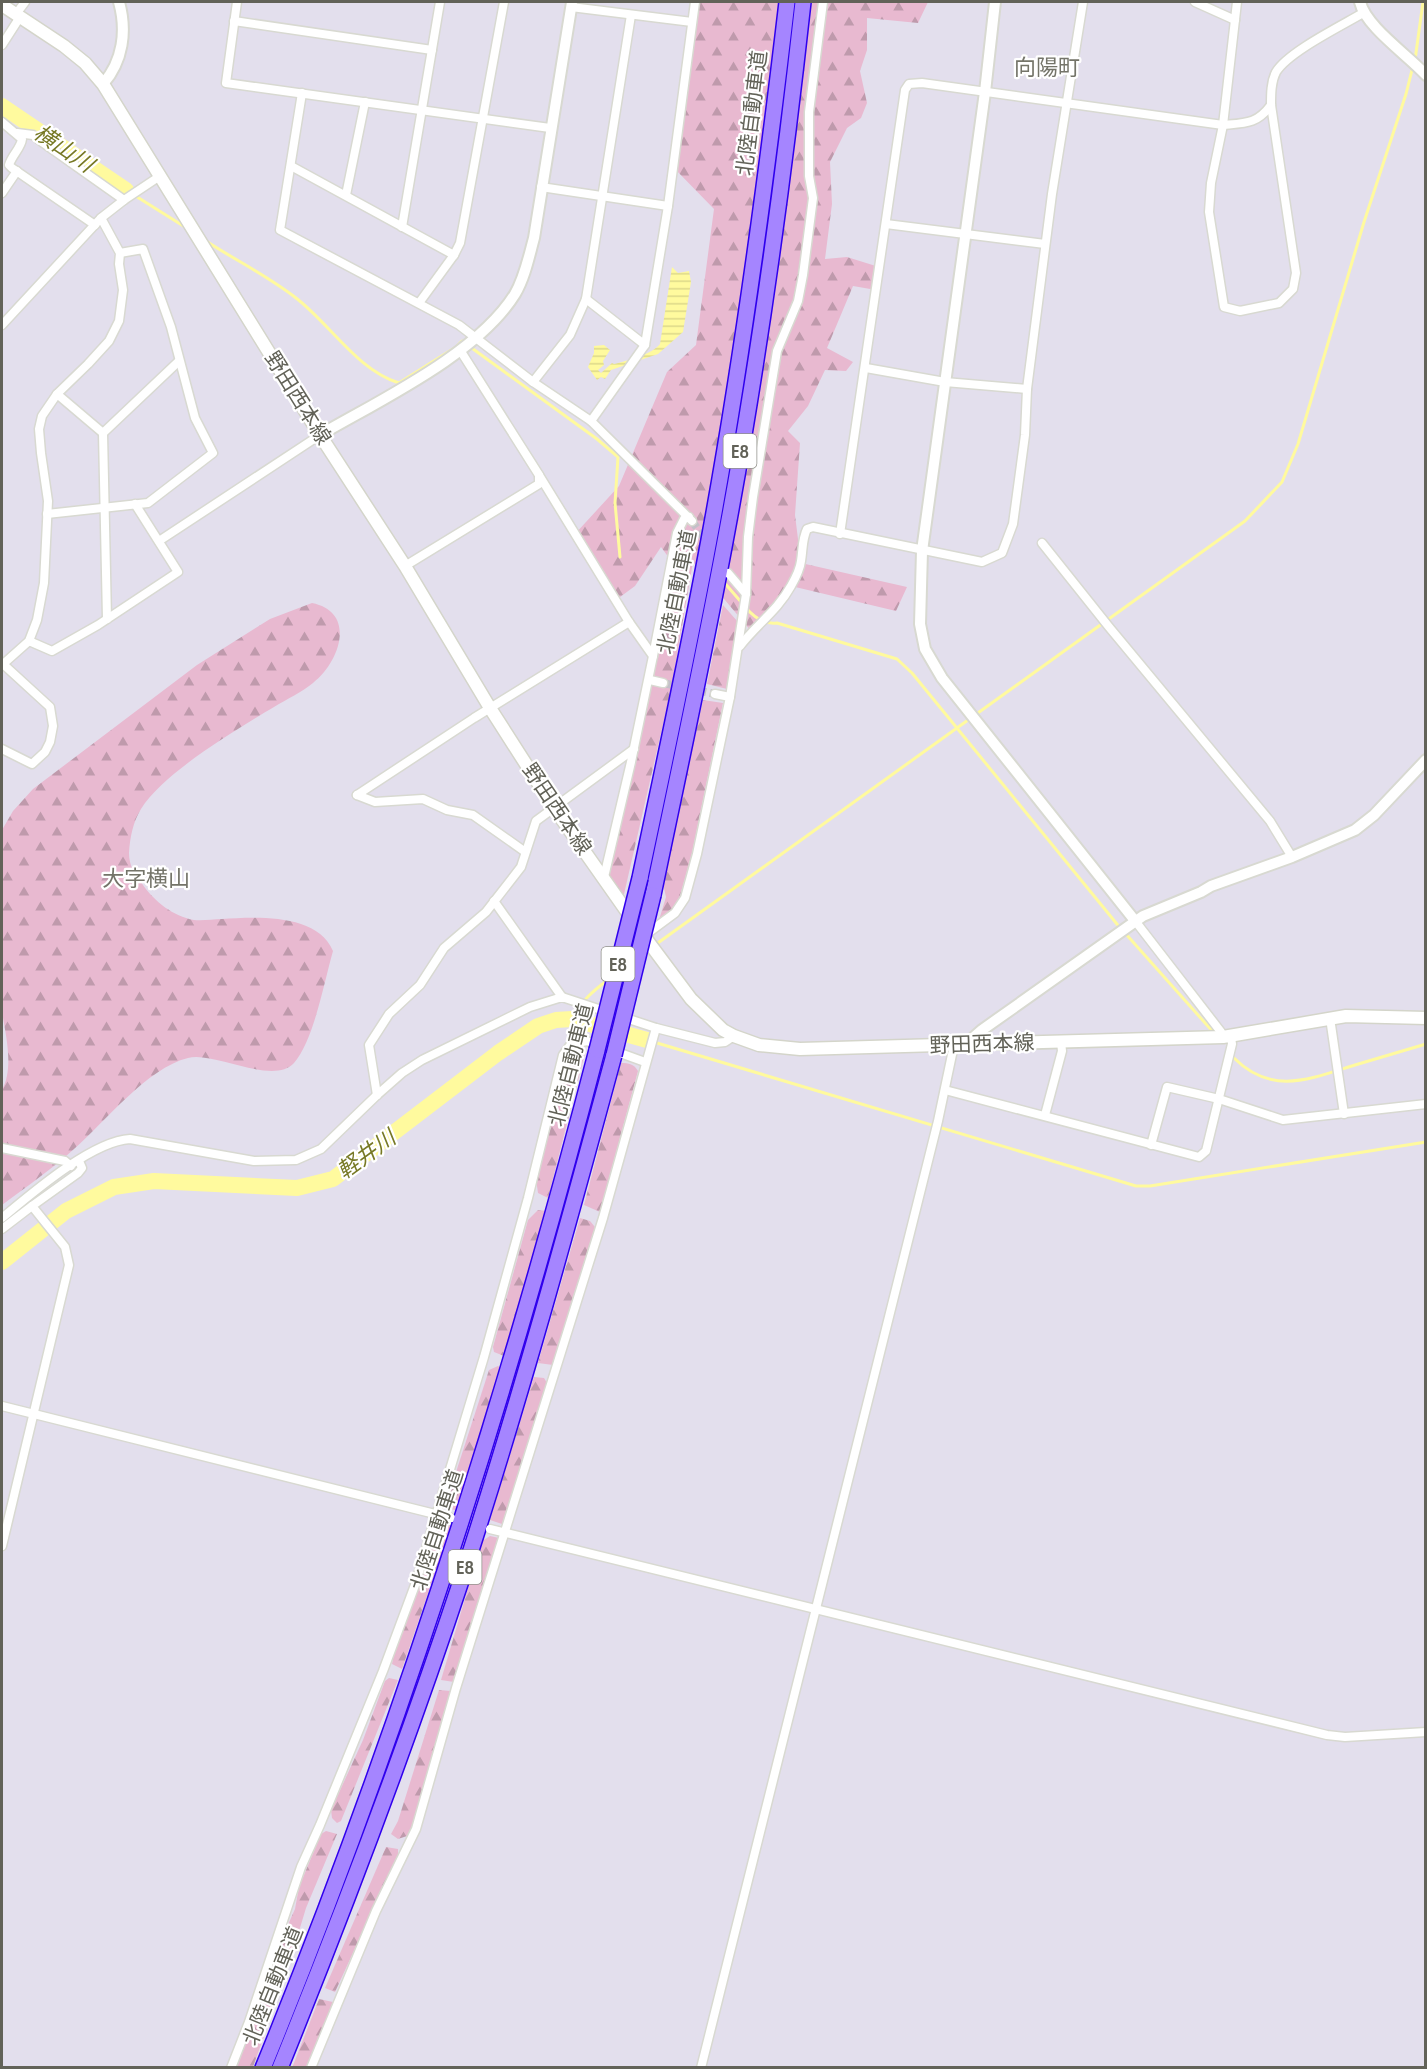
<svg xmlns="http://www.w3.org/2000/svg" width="1427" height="2069" font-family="'Sofia Sans Condensed','Noto Sans JP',sans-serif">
<defs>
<pattern id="forest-firs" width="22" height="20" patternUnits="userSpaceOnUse" patternTransform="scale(1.5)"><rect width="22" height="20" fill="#e8b9d0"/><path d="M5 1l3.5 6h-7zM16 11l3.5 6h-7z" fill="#bf9aac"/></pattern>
<pattern id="water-rules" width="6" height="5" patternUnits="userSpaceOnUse" patternTransform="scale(1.5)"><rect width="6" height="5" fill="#fffa9e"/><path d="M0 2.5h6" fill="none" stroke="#ddd98a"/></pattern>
</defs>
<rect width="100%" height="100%" fill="#e3dfed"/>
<g fill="url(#forest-firs)">
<path d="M 695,2 L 928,2 L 918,23 L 867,18 L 867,50 L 860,71 L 867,103 L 861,118 L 847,128 L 830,162 L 832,204 L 825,259 L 847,257 L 879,267 L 876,290 L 853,286 L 827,348 L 853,362 L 846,371 L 825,370 L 808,406 L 788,431 L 800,443 L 795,515 L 801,563 L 907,587 L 896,611 L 791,586 L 751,631 L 693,562 L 672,685 L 622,903 L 604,877 L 672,562 L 661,547 L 635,586 L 616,600 L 575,534 L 619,486 L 667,372 L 696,345 L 714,209 L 673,167 Z"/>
<path d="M 312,603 C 357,612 340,662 313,683 C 302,692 287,699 274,707 C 237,729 163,773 141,809 C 133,822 130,837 129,853 C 129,866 135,875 143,885 C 155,902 173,916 194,920 C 203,921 213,919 222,919 C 256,917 317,913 333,951 C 324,982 314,1040 294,1063 C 273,1086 214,1051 188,1058 C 147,1068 105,1122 74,1149 C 52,1169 26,1187 2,1205 L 2,1090 C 14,1068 6,1036 2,1012 L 2,830 L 13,811 L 33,789 L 197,665 L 270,619 Z"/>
<path d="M 723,605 L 738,622 L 727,689 L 707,684 Z"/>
<path d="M 703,700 L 723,703 L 692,853 L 680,896 L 671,911 L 659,920 L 666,897 L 662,879 Z"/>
<path d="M 578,1051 L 585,1053 L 548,1198 L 538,1193 L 536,1179 L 571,1055 Z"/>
<path d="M 621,1063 C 629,1063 634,1064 638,1071 L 600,1212 L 584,1205 Z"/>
<path d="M 538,1210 L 547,1211 L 504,1356 L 494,1352 L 493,1347 L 528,1220 Z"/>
<path d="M 580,1218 L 590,1221 L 595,1227 L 553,1365 L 538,1363 Z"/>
<path d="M 498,1366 L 501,1368 L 457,1511 L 446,1507 L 448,1497 L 489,1370 Z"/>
<path d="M 534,1377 L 544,1378 L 547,1383 L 502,1524 L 490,1520 Z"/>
<path d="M 444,1523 L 451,1526 L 402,1669 L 392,1664 L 394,1653 L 437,1532 Z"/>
<path d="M 490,1536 L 499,1538 L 498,1543 L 454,1682 L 441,1680 L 482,1541 Z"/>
<path d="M 389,1678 L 398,1680 L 341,1821 L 337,1823 L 332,1818 L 331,1810 L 363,1740 L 385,1681 Z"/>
<path d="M 439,1690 L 451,1691 L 413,1828 L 407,1836 L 398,1839 L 391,1834 L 398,1821 Z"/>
<path d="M 326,1831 L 337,1834 L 306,1908 L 284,1981 L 274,1978 L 273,1973 L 283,1936 L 295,1909 L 299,1887 L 321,1834 Z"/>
<path d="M 386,1847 L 398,1849 L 398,1855 L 335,1992 L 325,1988 Z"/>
<path d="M 270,1989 L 279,1994 L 253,2067 L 237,2067 L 265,1991 Z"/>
<path d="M 319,1999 L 333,2002 L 332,2007 L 307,2067 L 292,2068 Z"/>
</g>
<path fill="url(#water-rules)" d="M 672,267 L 678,273 L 689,271 L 691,282 L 683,332 L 658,354 L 611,370 L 605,379 L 601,377 L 597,380 L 588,367 L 594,353 L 594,346 L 604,345 L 610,350 L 603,361 L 604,365 L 598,370 L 601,373 L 612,363 L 614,364 C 626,361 653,354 660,344 Z"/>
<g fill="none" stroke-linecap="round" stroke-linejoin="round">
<g stroke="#fffa9e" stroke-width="3">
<path d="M 1415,60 L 1423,2"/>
<path d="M 126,190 L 185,227"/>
<path d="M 206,241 C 235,260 268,276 296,298 C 330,324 357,370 399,383 L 456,347 L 462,341 L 464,342"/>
<path d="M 469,346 L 597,439 L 618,457 L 615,503 L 620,557"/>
<path d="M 722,580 L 742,603"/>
<path d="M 746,608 C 754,617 764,625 777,623 L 897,659 L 912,673 L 1121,929"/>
<path d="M 1125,933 L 1214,1033"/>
<path d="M 655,945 L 1245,521 L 1282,482 L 1298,444 L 1364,222 L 1406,94 L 1413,66"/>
<path d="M 572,1019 C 581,1001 593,991 609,979"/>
<path d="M 647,1040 L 1136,1186 L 1150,1186 L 1426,1142"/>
<path d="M 1234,1058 C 1272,1096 1310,1079 1355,1065 C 1378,1058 1402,1051 1426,1044"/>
</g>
<g stroke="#fffa9e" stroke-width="16">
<path d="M 2,106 L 126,190"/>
<path d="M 2,1262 L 66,1211 L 114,1187 L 154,1181 L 297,1188 L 333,1179 L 498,1053 L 538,1026 L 556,1020 L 572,1019 L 647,1040"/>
</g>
<g stroke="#c3c0c8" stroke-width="8" stroke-dasharray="8 4" stroke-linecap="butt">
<path d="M 692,521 L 709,545"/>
<path d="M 663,683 L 715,694"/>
</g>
<g stroke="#d8d9d1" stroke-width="11">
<g id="minor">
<path d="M 237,2 L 226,83 L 550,128"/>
<path d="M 1195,2 L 1235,20"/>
<path d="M 1237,2 L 1223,125 L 1211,183 L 1209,212 L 1224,307 L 1240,311 L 1279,303 L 1293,289 L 1296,273 L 1271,105 C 1271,94 1271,82 1276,72 C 1288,52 1341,26 1363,13"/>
<path d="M 571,7 L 692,22"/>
<path d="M 16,14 L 25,2"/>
<path d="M 234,21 L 432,50"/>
<path d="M 2,45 L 20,17"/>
<path d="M 302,93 L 280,230 L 459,325 L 533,382 L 570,335 L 586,299 L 631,15"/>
<path d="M 2,122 L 22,139 C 21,148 12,155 9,165 L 12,168 L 95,225"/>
<path d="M 17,133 L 33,135 L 42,142 L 124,200"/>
<path d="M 291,166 L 454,255"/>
<path d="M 541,187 L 668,206"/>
<path d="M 2,193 L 17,171"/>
<path d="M 346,195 L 365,102"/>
<path d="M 886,224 L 1045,244"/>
<path d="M 402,227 L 440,2"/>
<path d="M 586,299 L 645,345 L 668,206 L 695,2"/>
<path d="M 419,303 L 454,255 L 460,243 L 504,2"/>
<path d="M 2,325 L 101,218 L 124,200 L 160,176"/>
<path d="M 866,368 L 945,382 L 1027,389"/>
<path d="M 533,382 L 591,421 L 692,521"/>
<path d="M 57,394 L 103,433"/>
<path d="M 591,421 L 645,345"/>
<path d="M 539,475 L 629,622 L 653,656 L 631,762 L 604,877"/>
<path d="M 47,514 L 148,503 L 213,453 L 195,418 L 171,327 L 143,249 L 120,253"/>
<path d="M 840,534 L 905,90 L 909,84 L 922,83 L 1223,125 C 1246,123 1257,124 1271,105"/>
<path d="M 159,541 L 320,435"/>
<path d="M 1042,543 L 1109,627 L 1270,821 L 1292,857"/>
<path d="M 405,566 L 539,484 L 539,475 L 460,350"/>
<path d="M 728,573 L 746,594"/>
<path d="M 107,619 L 103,433 L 179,361"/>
<path d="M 29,641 L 52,651 L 98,625 L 178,572 L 135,504"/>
<path d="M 740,646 C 756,625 778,610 791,586 C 795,579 800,569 801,561 C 803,549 802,539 807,529 L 813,527 L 982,562 L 1002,553 L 1013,524 L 1025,435 L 1027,389 L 1052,194 L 1083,2"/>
<path d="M 653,656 L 677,533 L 684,519 L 689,517"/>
<path d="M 2,665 L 29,641 L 37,620 L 44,583 L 48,501 L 41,453 L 39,429 L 42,416 L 57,394 L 88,364 L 109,341 L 119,321 L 123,290 L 119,264 L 120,253 L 101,218"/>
<path d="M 650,680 L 663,683"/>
<path d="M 715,694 L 730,697"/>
<path d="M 2,749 L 32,764 L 45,752 L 50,742 L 53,726 L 50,707 L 3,664"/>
<path d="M 357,795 L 474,718 L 629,622"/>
<path d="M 357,795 L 375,802 L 423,799 L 447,810 L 473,815 L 524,851"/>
<path d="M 494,901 L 562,997"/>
<path d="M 1136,922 L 1221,1032 L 1223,1037"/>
<path d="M 644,936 L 675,913 L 685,898 L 697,854 L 730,697 L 746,594 L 748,537 L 753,497 L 777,351 L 798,301 L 803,275 L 813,198 L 809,176 L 809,112 L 823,2"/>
<path d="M 1330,1018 L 1344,1114"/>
<path d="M 945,1090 L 1199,1157 L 1206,1151 L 1232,1044 L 1231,1037"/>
<path d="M 377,1095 L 369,1045 L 389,1014 L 420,985 L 444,948 L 486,912 L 521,867 L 536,821 L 634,749"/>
<path d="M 1045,1115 L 1062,1051 L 1061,1042"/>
<path d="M 1151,1145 L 1167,1087 L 1219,1099 L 1283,1120 L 1426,1104"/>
<path d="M 2,1148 L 65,1161 L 71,1166"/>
<path d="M 2,1218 C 31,1194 92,1141 130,1139 L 254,1161 L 296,1160 L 321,1149 L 377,1095 L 402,1073 L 422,1060 L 530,1007 L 562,997 L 656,1028 L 715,1043 L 725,1042 L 734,1036"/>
<path d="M 2,1229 L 32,1206"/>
<path d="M 2,1406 L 451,1518"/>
<path d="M 490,1529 L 1327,1735 L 1345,1737 L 1426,1732"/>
<path d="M 2,1546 L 69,1265 L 65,1247 L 32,1206 L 78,1173 L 82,1168 L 79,1161"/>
<path d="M 231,2068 L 249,2022 L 301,1867 L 320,1825 L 383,1671 L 415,1585 L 484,1357 L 528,1198 L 563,1055 L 571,1044 L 587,1041 L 645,1062"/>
<path d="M 311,2068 L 376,1911 L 416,1829 L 456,1688 L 603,1218 L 656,1028"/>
<path d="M 701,2068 L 938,1121 L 954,1045"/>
</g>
</g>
<g stroke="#d8d9d1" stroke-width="14">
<g id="tertiary">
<path d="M 995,2 L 985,92 L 922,551 L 920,624 L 925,649 L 942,678 L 1136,922"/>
<path d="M 1360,2 C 1366,27 1408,55 1426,75"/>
<path d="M 103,84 C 123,61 127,31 119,2"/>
<path d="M 320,435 C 380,400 478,354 515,294 C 525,277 529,256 534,238 L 572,2"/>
<path d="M 974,1044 L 974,1037 L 982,1030 L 1143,916 L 1201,892 L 1211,886 L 1292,857 L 1355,830 L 1374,815 L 1426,760"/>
</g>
</g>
<g stroke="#d4d5ca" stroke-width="15">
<path id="secondary" d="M 2,5 L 64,46 L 85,63 L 103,84 L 320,435 L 405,566 L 490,708 L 554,808 L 644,936 L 691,999 L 723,1030 L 734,1036 L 759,1045 L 800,1049 L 1223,1037 L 1346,1016 L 1426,1018"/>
</g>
<g stroke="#3000ed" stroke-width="18">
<g id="motorway">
<path d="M 640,878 C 664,765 688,653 709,540 C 742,362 766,182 787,2"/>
<path d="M 653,895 C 677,780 702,664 724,547 C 758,367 783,184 803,2"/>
<path d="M 263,2068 C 399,1736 507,1397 597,1050"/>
<path d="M 280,2068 C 346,1905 408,1741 463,1575 C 519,1403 567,1229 614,1055"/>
</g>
</g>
<use href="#minor" stroke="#fff" stroke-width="8"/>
<use href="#tertiary" stroke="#fff" stroke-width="10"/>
<use href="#secondary" stroke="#fff" stroke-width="12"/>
<use href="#motorway" stroke="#a585ff" stroke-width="15"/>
<g stroke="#3000ed" stroke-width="18" stroke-linecap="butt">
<g id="motorway-bridge">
<path d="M 597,1050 L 640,878"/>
<path d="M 614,1055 L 653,895"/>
</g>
</g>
<use href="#motorway-bridge" stroke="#a585ff" stroke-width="15"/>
</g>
<g text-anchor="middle" stroke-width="4.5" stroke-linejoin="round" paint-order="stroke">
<g fill="#fff" stroke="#91918a" stroke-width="1.5">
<rect x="723.5" y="434" width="33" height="34" rx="4.5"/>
<rect x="601.5" y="947" width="33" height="34" rx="4.5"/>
<rect x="448.5" y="1550" width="33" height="34" rx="4.5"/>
</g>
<g font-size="20" font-weight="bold" fill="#626258">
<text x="740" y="458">E8</text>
<text x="618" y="971">E8</text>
<text x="465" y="1574">E8</text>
</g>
<g font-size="21" fill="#626258" stroke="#fff">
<text transform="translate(752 113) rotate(-83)" y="7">北陸自動車道</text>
<text transform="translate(298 398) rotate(58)" y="7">野田西本線</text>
<text transform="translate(677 592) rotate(-79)" y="7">北陸自動車道</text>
<text transform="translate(557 809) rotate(56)" y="7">野田西本線</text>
<text transform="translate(982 1044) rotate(-2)" y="7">野田西本線</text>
<text transform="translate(571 1065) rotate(-76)" y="7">北陸自動車道</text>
<text transform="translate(437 1530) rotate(-72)" y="7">北陸自動車道</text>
<text transform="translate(273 1986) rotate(-68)" y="7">北陸自動車道</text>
</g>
<g font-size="22" fill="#747469" stroke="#fff">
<text x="1047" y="75">向陽町</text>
<text x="146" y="886">大字横山</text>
</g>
<g font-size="22" font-style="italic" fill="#777925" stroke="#fff">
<text transform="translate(64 148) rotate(34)" y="8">横山川</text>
<text transform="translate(366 1154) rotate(-36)" y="8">軽井川</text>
</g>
</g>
<rect width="1427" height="2069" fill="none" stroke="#626258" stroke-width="6"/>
</svg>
